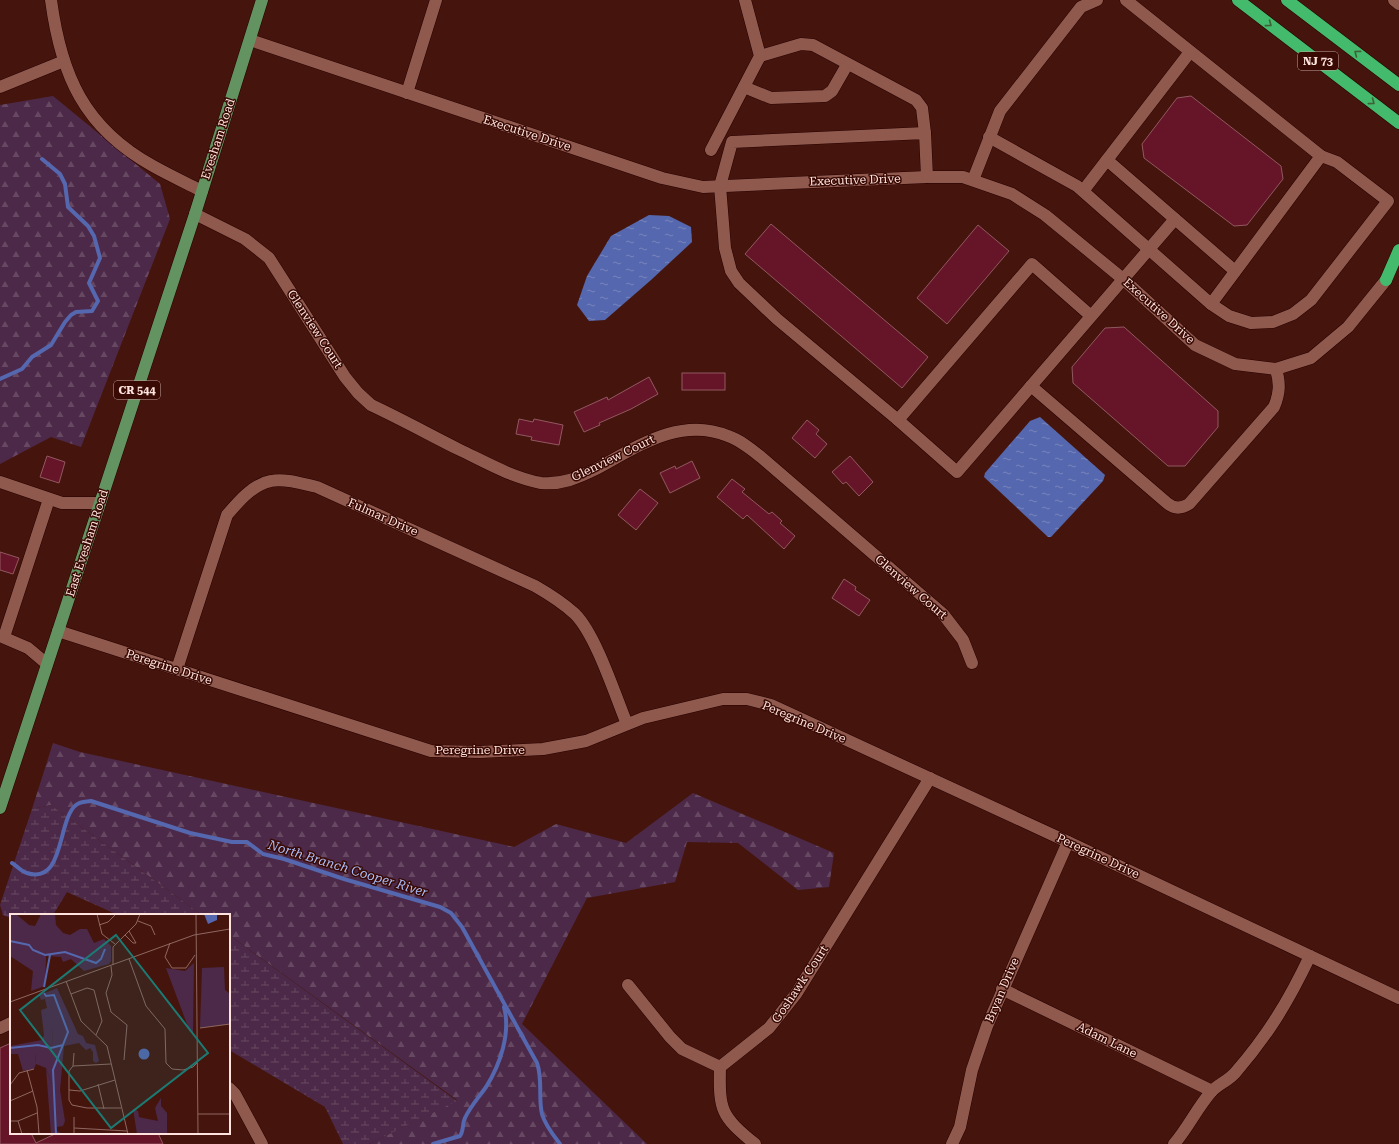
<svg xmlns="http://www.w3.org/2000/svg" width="1399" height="1144" font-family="'Roboto Serif',serif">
<defs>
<pattern id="forest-firs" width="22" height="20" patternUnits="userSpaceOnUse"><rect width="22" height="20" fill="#4c2948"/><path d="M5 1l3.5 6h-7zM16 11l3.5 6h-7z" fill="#674862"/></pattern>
<pattern id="wetland-marsh" width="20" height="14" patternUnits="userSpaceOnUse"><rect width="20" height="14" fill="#4c2948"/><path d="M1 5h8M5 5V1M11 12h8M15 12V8" fill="none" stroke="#674862"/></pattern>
<pattern id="water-ripples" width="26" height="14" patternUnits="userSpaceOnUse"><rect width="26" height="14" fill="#5567ae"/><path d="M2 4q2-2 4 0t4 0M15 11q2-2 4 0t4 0" fill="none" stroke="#7784bc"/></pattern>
</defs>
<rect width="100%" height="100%" fill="#45150d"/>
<g fill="url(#forest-firs)">
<path d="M 53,96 L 160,184 L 170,219 L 81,447 L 51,437 L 0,464 L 0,105 Z"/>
<path d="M 53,743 L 80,752 L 514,847 L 556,824 L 626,843 L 693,793 L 834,853 L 829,887 L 798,890 L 738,843 L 687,842 L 675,882 L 587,898 L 522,1024 L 647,1144 L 369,1144 L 457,1100 L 229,935 L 229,915 L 202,915 L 51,805 L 32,809 Z"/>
</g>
<g fill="url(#wetland-marsh)">
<path d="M 51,805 L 202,915 L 118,915 L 67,892 L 53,915 L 11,915 L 11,918 L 3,915 L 0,905 L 32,809 Z"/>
<path d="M 229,935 L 457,1101 L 369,1144 L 343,1144 L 325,1107 L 229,1050 Z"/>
</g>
<g fill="url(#water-ripples)">
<path d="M 649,215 L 669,216 L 691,227 L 692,242 L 651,280 L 605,320 L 589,321 L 577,305 L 587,276 L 611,236 Z"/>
<path d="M 1040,417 L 1105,475 L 1103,481 L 1051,537 L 1048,537 L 984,477 L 985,473 L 1030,421 Z"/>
</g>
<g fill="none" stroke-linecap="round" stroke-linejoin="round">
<g stroke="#5567ae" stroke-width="4">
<path d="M 0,379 L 22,369 L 32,357 L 51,345 L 65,322 L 71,315 L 76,312 L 92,311 L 98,301 L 89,283 L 100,258 L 94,236 L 88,226 L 68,207 L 65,184 L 60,174 L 42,159"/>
<path d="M 12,863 C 17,866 22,872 27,873 C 65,885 57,820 76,805 C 81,801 86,802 91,801 L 190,833 L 232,842 L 247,842 L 263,854 L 284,859 L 344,879 L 440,907 L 451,913 L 462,927 L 537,1063 C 543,1080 538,1097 542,1114 C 545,1125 553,1135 560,1144"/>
<path d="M 433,1144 L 460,1136 C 464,1130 462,1124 465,1118 C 470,1107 479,1097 486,1087 C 500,1065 511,1033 504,1007"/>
</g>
</g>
<g fill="#661529" stroke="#915860">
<path d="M 1191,96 L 1281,166 L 1283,179 L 1247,225 L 1234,226 L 1144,158 L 1142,144 L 1177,98 Z"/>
<path d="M 771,224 L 928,357 L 902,388 L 745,254 Z"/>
<path d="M 978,225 L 1009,251 L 947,324 L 917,298 Z"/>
<path d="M 1124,327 L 1218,411 L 1218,427 L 1185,466 L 1168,466 L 1073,383 L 1072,367 L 1105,328 Z"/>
<rect x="682" y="373" width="43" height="17"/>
<path d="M 649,377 L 658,394 L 631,409 L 599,423 L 600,425 L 584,432 L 574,412 L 607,397 L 608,400 Z"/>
<path d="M 519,419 L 533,422 L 534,419 L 563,425 L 559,445 L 531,440 L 532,437 L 516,434 Z"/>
<path d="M 807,420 L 819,430 L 816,434 L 827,444 L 815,458 L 792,438 Z"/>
<path d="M 47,456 L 65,462 L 59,483 L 40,477 Z"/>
<path d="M 850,456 L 873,482 L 859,496 L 846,482 L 843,484 L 832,472 Z"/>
<path d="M 692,461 L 700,478 L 670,493 L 660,473 L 675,466 L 676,469 Z"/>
<path d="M 732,479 L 745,489 L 742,492 L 769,514 L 772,512 L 782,521 L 780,523 L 795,536 L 784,549 L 747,515 L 743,519 L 717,497 Z"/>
<path d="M 640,489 L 658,503 L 636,530 L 618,515 Z"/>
<path d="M 0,552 L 19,558 L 13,574 L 0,570 Z"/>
<path d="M 844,579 L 856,587 L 855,590 L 870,600 L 859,616 L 832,598 Z"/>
<path d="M 11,1043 L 11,1133 L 31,1133 L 36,1143 L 57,1133 L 158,1133 L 163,1144 L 0,1144 L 0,1048 Z"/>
</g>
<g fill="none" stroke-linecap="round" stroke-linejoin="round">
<g stroke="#280000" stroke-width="13">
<g id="minor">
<path d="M 51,0 C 61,75 84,128 153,166 C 169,175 186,183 202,191"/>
<path d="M 1394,0 L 1399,4"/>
<path d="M 250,40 L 662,178 L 703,187 L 927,177 L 963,177 L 1012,194 L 1045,215 L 1123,279 L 1195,345 L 1235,364 L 1276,369 L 1311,358 L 1348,327 L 1386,280"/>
<path d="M 760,56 L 801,44 L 813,45 L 916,100 L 922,108 L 925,133"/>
<path d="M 0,87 L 64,61"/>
<path d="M 744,87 L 771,98 L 825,96 L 832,91 L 847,65"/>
<path d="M 407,93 L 436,0"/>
<path d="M 989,137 L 1077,186 L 1211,304 L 1229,316 L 1251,323 L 1273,322 L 1293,314 L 1311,300 L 1388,201 L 1337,162 L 1321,156 L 1126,0"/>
<path d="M 711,150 L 760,56 L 745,0"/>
<path d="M 1107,160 L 1235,271"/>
<path d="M 973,180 L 1000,111 L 1081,7 L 1097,0"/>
<path d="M 1083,191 L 1190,52"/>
<path d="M 195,214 L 245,239 L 269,258 L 345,377 L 358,393 L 371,405 C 401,419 430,435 460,450 C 485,462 513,478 541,483 C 561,485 578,478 596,469 C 637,447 680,416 728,436 C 740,440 751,449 761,457 L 943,614 L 963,640 L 972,663"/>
<path d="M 1211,304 L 1321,156"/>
<path d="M 1091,316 L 1032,264 L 898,420 L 957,472 L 1175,219"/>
<path d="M 1031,386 L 1167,503 C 1174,509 1181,509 1189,504 L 1274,407 C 1280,393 1280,383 1276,369"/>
<path d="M 898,420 L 777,319 L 739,283 L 731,271 L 725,248 L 720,186 L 732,142 L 925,133 L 927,177"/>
<path d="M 0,482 L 62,503 L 100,503"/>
<path d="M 58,631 L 431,751 L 480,752 L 543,749 L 586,741 L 643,718 L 723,699 L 747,699 L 771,705 L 1068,842 L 1399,998"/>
<path d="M 0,636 L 28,648 L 47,664"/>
<path d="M 4,637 L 49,499"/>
<path d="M 177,669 L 227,515 C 238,502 253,484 271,481 C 285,478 303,484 317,487 L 535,586 C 549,594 563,603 575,614 C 596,635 615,695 627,724"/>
<path d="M 628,985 L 670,1037 L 682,1049 L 720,1067"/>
<path d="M 1002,989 L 1212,1091"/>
<path d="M 0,1028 L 11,1023"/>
<path d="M 720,1067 L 769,1028 L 796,994 L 930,778"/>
<path d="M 720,1067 C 719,1111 721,1116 755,1144"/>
<path d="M 229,1088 L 235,1094 L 262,1144"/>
<path d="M 952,1144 L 960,1127 L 972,1070 L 987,1026 L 1068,842"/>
<path d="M 1174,1144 C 1188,1128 1197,1108 1211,1092 C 1217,1085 1228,1081 1235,1073 C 1268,1035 1288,1002 1310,956"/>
</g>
</g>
<g stroke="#280000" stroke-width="13">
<path id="major" d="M 0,808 L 195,214 L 262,0"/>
</g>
<g stroke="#280000" stroke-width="13">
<g id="highway">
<path d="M 1238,0 L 1399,123"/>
<path d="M 1287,0 L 1399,85"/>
<path d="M 1386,280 L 1399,250"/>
</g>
</g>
<use href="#minor" stroke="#90594e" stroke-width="12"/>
<use href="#major" stroke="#629360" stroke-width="12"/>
<use href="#highway" stroke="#44ba6c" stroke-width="12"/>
</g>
<defs><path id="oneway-chevron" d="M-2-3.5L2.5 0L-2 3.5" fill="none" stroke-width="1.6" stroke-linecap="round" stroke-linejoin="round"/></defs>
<g stroke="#3e6238">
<use href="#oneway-chevron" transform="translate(1269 24) rotate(37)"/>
<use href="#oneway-chevron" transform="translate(1357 53) rotate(-143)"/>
<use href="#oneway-chevron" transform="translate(1372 102) rotate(37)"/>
</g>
<g text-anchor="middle" stroke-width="3" stroke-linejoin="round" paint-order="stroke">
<g fill="#390a04" stroke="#c3a29d" stroke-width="1">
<rect x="1298" y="52" width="40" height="18" rx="3"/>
<rect x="114" y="381" width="46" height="18" rx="3"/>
</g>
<g font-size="11" font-weight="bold" fill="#fee3de">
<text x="1318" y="65">NJ 73</text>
<text x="137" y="394">CR 544</text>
</g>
<g font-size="12" fill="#fee3de" stroke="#390a04">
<text transform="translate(527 133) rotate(18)" y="4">Executive Drive</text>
<text transform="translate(218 139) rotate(-72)" y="4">Evesham Road</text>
<text transform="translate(855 180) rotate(-2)" y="4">Executive Drive</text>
<text transform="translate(1159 311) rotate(42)" y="4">Executive Drive</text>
<text transform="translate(315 329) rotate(57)" y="4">Glenview Court</text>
<text transform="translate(613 458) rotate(-26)" y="4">Glenview Court</text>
<text transform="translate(383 517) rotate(24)" y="4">Fulmar Drive</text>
<text transform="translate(87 543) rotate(-72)" y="4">East Evesham Road</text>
<text transform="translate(911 587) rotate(41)" y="4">Glenview Court</text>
<text transform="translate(169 667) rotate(18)" y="4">Peregrine Drive</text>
<text transform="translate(804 722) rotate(23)" y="4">Peregrine Drive</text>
<text x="480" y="754">Peregrine Drive</text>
<text transform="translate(1098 856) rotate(25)" y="4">Peregrine Drive</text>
<text transform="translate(800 984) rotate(-56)" y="4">Goshawk Court</text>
<text transform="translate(1002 990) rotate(-67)" y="4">Bryan Drive</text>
<text transform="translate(1107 1040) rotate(26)" y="4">Adam Lane</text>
</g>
<g font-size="13" font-style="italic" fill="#abbdf8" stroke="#390a04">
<text transform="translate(348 868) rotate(17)" y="5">North Branch Cooper River</text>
</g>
</g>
<g transform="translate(10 914)">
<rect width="220" height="220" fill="#45150d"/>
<path d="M 0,0 L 6,0 L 19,11 L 25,12 L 31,0 L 45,0 L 46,11 L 53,19 L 60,21 L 70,15 L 77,15 L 84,29 L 94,25 L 101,32 L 101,47 L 99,50 L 74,57 L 61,45 L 53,48 L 51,43 L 36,42 L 35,72 L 21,77 L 23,57 L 0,42 ZM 184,49 L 183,118 L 180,118 L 156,54 L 175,57 ZM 214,53 L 215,76 L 220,80 L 220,110 L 190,114 L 192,54 ZM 47,74 L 68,120 L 73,122 L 76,129 L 85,131 L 89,147 L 86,149 L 83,147 L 83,138 L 80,134 L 76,136 L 69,129 L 54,132 L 50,176 L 55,207 L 53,212 L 46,213 L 44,176 L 36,154 L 26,150 L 25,140 L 0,140 L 0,132 L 32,126 L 43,132 L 40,77 ZM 151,184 L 151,192 L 157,199 L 157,220 L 127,220 L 123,195 L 128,197 L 129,203 L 133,204 L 148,207 L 145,194 Z" fill="#4c2948"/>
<path d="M 40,77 L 41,78 L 43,132 L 32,126 L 34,121 L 31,96 L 37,94 L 35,85 L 31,86 L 29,81 ZM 36,154 L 44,176 L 47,217 L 53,220 L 41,220 Z" fill="#4c2948"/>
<path d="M 14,138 L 25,140 L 26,150 L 24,155 L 13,157 L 8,140 Z" fill="#4c2948"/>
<path d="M 194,0 L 207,0 L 207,6 L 198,10 ZM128.5 140a5.5 5.5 0 1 1 11 0a5.5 5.5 0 1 1-11 0Z" fill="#5567ae"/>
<path fill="none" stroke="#5567ae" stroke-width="2" d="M 0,27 L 19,31 L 23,36 L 35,41 L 55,38 L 86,49 L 91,45 L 95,35M 34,73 L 40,41M 34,79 L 36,82 L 44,81 L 58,118 L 43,156 L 46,220M 0,134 L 28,131 L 41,134 L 53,131"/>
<path fill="none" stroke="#8f6761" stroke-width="1" d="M 87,0 L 92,20 L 105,30M 186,0 L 188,220M 128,7 L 141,12 L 145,21M 89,11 L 98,8 L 106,0M 115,21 L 123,29 L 126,29 L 119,17M 160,29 L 155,43 L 162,54 L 176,54 L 185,41M 119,45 L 136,92 L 155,115 L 156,149 L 162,155 L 173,156M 103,51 L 103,33 L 126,10 L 130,0M 101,52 L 102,61 L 96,79 L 101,98 L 117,111 L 114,146M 56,67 L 71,107 L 97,132 L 118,220M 61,80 L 77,74 L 84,76 L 92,107 L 86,121M 0,88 L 184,21 L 220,15M 190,114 L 220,110M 63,152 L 59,157 L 59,186 L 62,191 L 77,194 L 111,194M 63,152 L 101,150M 63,152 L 64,139M 17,156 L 27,193 L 29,220M 173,156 L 183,153 L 187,149M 88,170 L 94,195M 0,171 L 9,159 L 24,155M 59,176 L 70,177 L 105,166M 0,187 L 23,177M 188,200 L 220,200M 64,203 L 64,220M 0,207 L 8,207 L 27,199M 8,207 L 12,220M 64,214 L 117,217"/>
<path fill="#1b7b74" fill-opacity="0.15" stroke="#1b7b74" stroke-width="2" d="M 106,21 L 198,139 L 101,214 L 10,96 Z"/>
<rect width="220" height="220" fill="none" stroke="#fee3de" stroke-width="2"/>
</g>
</svg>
